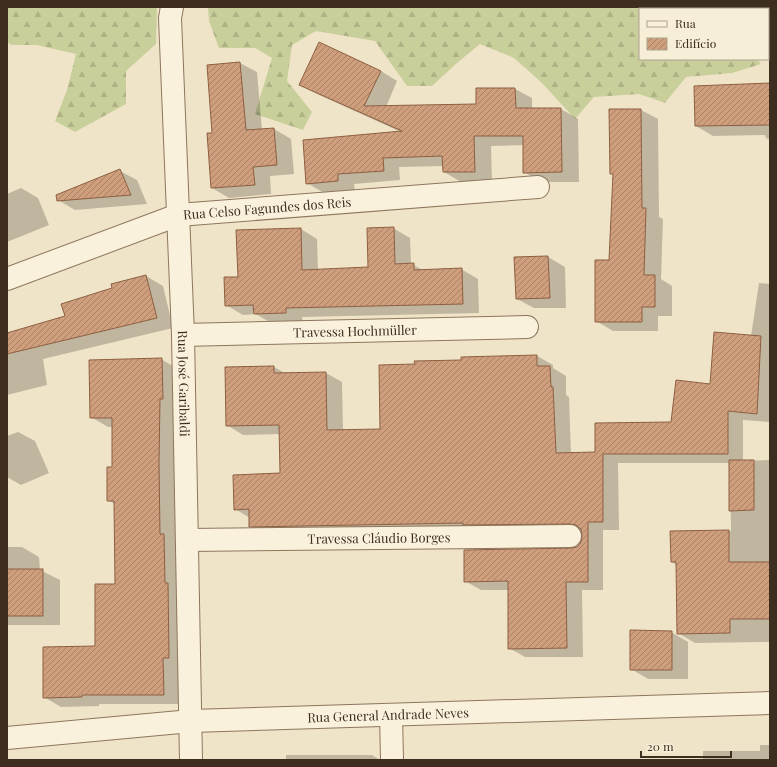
<svg xmlns="http://www.w3.org/2000/svg" width="777" height="767" font-family="'Playfair Display',serif">
<defs>
<pattern id="forest-firs" width="22" height="20" patternUnits="userSpaceOnUse"><rect width="22" height="20" fill="#c9cf9b"/><path d="M5 1l3.5 6h-7zM16 11l3.5 6h-7z" fill="#aeb285"/></pattern>
<pattern id="building-hatch" width="6" height="6" patternUnits="userSpaceOnUse"><rect width="6" height="6" fill="#cf9f7d"/><path d="M-1 1l2-2M0 6l6-6M5 7l2-2" fill="none" stroke="#a98266"/></pattern>
</defs>
<rect width="100%" height="100%" fill="#f0e4c8"/>
<g fill="url(#forest-firs)">
<path d="M 7,7 L 157,7 L 156,44 L 126,71 L 126,104 L 75,132 L 55,121 L 67,90 L 76,54 L 37,45 L 11,45 L 7,42 Z"/>
<path d="M 208,7 L 727,7 L 727,9 L 640,9 L 640,59 L 757,59 L 761,64 L 732,73 L 686,77 L 665,103 L 639,94 L 594,97 L 575,119 L 542,83 L 514,58 L 480,44 L 457,63 L 432,86 L 407,86 L 375,41 L 316,31 L 292,45 L 287,81 L 312,112 L 303,130 L 255,114 L 272,58 L 255,48 L 219,48 L 209,21 Z"/>
</g>
<g fill="#0003">
<path d="M 741,7 L 770,7 L 770,43 L 768,42 L 768,9 L 741,9 Z"/>
<path d="M 240,63 L 257,72 L 262,130 L 274,129 L 291,139 L 294,174 L 270,176 L 271,194 L 229,198 L 212,188 L 213,134 L 208,65 Z"/>
<path d="M 381,71 L 397,81 L 386,107 L 477,105 L 477,89 L 515,89 L 532,98 L 532,109 L 561,109 L 578,119 L 579,182 L 541,182 L 524,172 L 524,145 L 491,146 L 492,181 L 461,182 L 444,172 L 444,166 L 399,167 L 400,180 L 354,184 L 355,191 L 324,193 L 307,183 L 401,132 L 317,94 L 300,85 Z"/>
<path d="M 770,84 L 770,140 L 766,138 L 765,135 L 713,136 L 696,126 Z"/>
<path d="M 641,110 L 658,119 L 659,217 L 663,219 L 661,279 L 672,286 L 672,316 L 658,316 L 658,331 L 613,331 L 596,321 L 610,261 L 614,175 L 611,173 Z"/>
<path d="M 120,171 L 137,180 L 147,204 L 75,210 L 58,200 Z"/>
<path d="M 21,188 L 38,198 L 49,225 L 7,242 L 7,194 Z"/>
<path d="M 393,228 L 410,238 L 411,264 L 425,271 L 461,269 L 478,279 L 479,313 L 302,317 L 303,322 L 271,323 L 256,314 L 243,315 L 226,305 L 239,278 L 301,229 L 317,239 L 318,270 L 369,268 Z"/>
<path d="M 548,257 L 565,267 L 566,308 L 534,308 L 517,299 Z"/>
<path d="M 146,276 L 163,286 L 173,328 L 43,359 L 47,385 L 7,395 L 7,334 L 66,316 L 113,289 Z"/>
<path d="M 759,283 L 770,284 L 770,422 L 743,420 L 743,461 L 770,460 L 770,642 L 695,643 L 678,633 L 677,565 L 672,562 L 671,532 L 731,531 L 730,463 L 618,463 L 619,530 L 603,530 L 603,590 L 582,590 L 583,657 L 525,657 L 509,648 L 509,590 L 481,590 L 465,581 L 577,547 L 582,542 L 582,532 L 266,535 L 250,526 L 250,518 L 235,509 L 281,474 L 280,434 L 243,435 L 227,425 L 274,367 L 285,373 L 326,373 L 342,382 L 343,431 L 381,430 L 416,364 L 537,356 L 553,365 L 553,368 L 566,376 L 566,395 L 569,397 L 571,454 L 596,453 L 672,423 L 711,385 L 751,336 Z"/>
<path d="M 161,359 L 178,369 L 181,704 L 99,704 L 99,706 L 61,707 L 44,697 L 96,647 L 116,585 L 115,504 L 108,500 L 113,468 L 113,427 L 108,427 L 91,417 Z"/>
<path d="M 18,432 L 35,441 L 49,473 L 21,485 L 7,477 L 7,436 Z"/>
<path d="M 7,547 L 22,547 L 39,557 L 40,570 L 60,580 L 60,625 L 7,625 Z"/>
<path d="M 671,632 L 688,642 L 688,679 L 648,679 L 631,669 Z"/>
<path d="M 760,745 L 770,745 L 770,760 L 703,760 L 703,751 L 760,751 Z"/>
<path d="M 286,755 L 372,755 L 380,760 L 286,760 Z"/>
</g>
<g fill="url(#building-hatch)" stroke="#8d5f41">
<path d="M 319,42 L 381,71 L 364,106 L 476,104 L 476,88 L 515,88 L 516,108 L 561,108 L 562,172 L 523,173 L 523,136 L 474,136 L 475,172 L 443,172 L 442,156 L 383,158 L 384,171 L 338,174 L 338,181 L 306,184 L 303,140 L 402,131 L 299,85 Z"/>
<path d="M 240,62 L 246,130 L 274,128 L 277,165 L 253,167 L 255,185 L 211,188 L 207,133 L 212,133 L 207,65 Z"/>
<path d="M 770,83 L 770,125 L 695,126 L 694,86 Z"/>
<path d="M 609,109 L 641,109 L 642,208 L 646,208 L 644,275 L 655,275 L 655,307 L 642,307 L 642,322 L 595,322 L 595,260 L 609,260 L 613,174 L 610,174 Z"/>
<path d="M 120,169 L 131,195 L 57,201 L 56,195 Z"/>
<path d="M 394,227 L 395,264 L 414,263 L 414,270 L 462,268 L 463,304 L 286,308 L 286,313 L 254,314 L 253,305 L 225,306 L 224,277 L 238,277 L 236,230 L 301,228 L 302,270 L 368,267 L 367,228 Z"/>
<path d="M 548,256 L 550,298 L 516,299 L 514,257 Z"/>
<path d="M 146,275 L 157,318 L 7,354 L 7,333 L 65,316 L 61,304 L 112,288 L 111,284 Z"/>
<path d="M 714,332 L 761,336 L 757,414 L 728,411 L 728,454 L 603,454 L 603,522 L 588,522 L 588,582 L 566,582 L 567,648 L 508,649 L 508,581 L 464,582 L 464,550 L 571,548 L 577,547 L 581,542 L 582,536 L 581,529 L 576,525 L 570,524 L 463,525 L 463,523 L 249,527 L 249,509 L 234,510 L 233,475 L 280,473 L 279,425 L 226,426 L 225,367 L 274,366 L 274,373 L 326,372 L 327,430 L 380,429 L 379,365 L 415,364 L 414,361 L 461,360 L 461,357 L 537,355 L 537,366 L 550,366 L 551,387 L 553,387 L 556,453 L 595,452 L 595,423 L 671,422 L 676,380 L 710,384 Z"/>
<path d="M 162,358 L 163,399 L 160,399 L 159,462 L 160,534 L 164,534 L 165,583 L 168,583 L 169,658 L 163,658 L 164,695 L 82,695 L 82,697 L 43,698 L 43,647 L 95,646 L 95,584 L 115,584 L 114,501 L 107,501 L 107,467 L 112,467 L 112,418 L 90,418 L 89,360 Z"/>
<path d="M 729,460 L 754,460 L 754,510 L 729,511 Z"/>
<path d="M 729,530 L 729,562 L 770,562 L 770,619 L 730,619 L 730,633 L 677,634 L 676,562 L 671,562 L 670,531 Z"/>
<rect x="7" y="569" width="36" height="47"/>
<path d="M 630,630 L 672,631 L 672,670 L 630,670 Z"/>
</g>
<g fill="none" stroke-linecap="round" stroke-linejoin="round">
<g stroke="#8d765c" stroke-width="24">
<g id="minor">
<path id="s1" d="M 172,7 L 170,18 L 183,335 L 191,760"/>
<path id="s2" d="M 7,279 L 178,215 L 538,187"/>
<path id="s3" d="M 183,335 L 527,327"/>
<path id="s4" d="M 187,540 L 570,536"/>
<path d="M 391,715 L 392,760"/>
<path id="s5" d="M 7,738 L 191,721 L 770,703"/>
</g>
</g>
<use href="#minor" stroke="#faf1dc" stroke-width="22"/>
</g>
<g text-anchor="middle" stroke-width="3" stroke-linejoin="round" paint-order="stroke">
<g font-size="13" fill="#3d2e20" stroke="#f7eed8">
<text dy="5" stroke="none"><textPath href="#s2" startOffset="272">Rua Celso Fagundes dos Reis</textPath></text>
<text dy="5" stroke="none"><textPath href="#s3" startOffset="172">Travessa Hochmüller</textPath></text>
<text dy="5" stroke="none"><textPath href="#s1" startOffset="377">Rua José Garibaldi</textPath></text>
<text dy="5" stroke="none"><textPath href="#s4" startOffset="192">Travessa Cláudio Borges</textPath></text>
<text dy="5" stroke="none"><textPath href="#s5" startOffset="382">Rua General Andrade Neves</textPath></text>
</g>
</g>
<rect width="777" height="767" fill="none" stroke="#3d2e20" stroke-width="16"/>
<rect x="639" y="8" width="130" height="52" fill="#f7eed8" stroke="#ada18e"/>
<rect x="647" y="21" width="20" height="6" fill="#faf1dc" stroke="#ada18e"/>
<text x="675" y="28" font-size="12" fill="#3d2e20">Rua</text>
<rect x="647" y="38" width="20" height="12" fill="url(#building-hatch)" stroke="#ada18e"/>
<text x="675" y="48" font-size="12" fill="#3d2e20">Edifício</text>
<path d="M641 751v6h90v-6" fill="none" stroke="#3d2e20" stroke-width="2"/>
<text x="647" y="751" font-size="12" fill="#3d2e20" stroke="#f7eed8" stroke-width="3" paint-order="stroke">20 m</text>
</svg>
